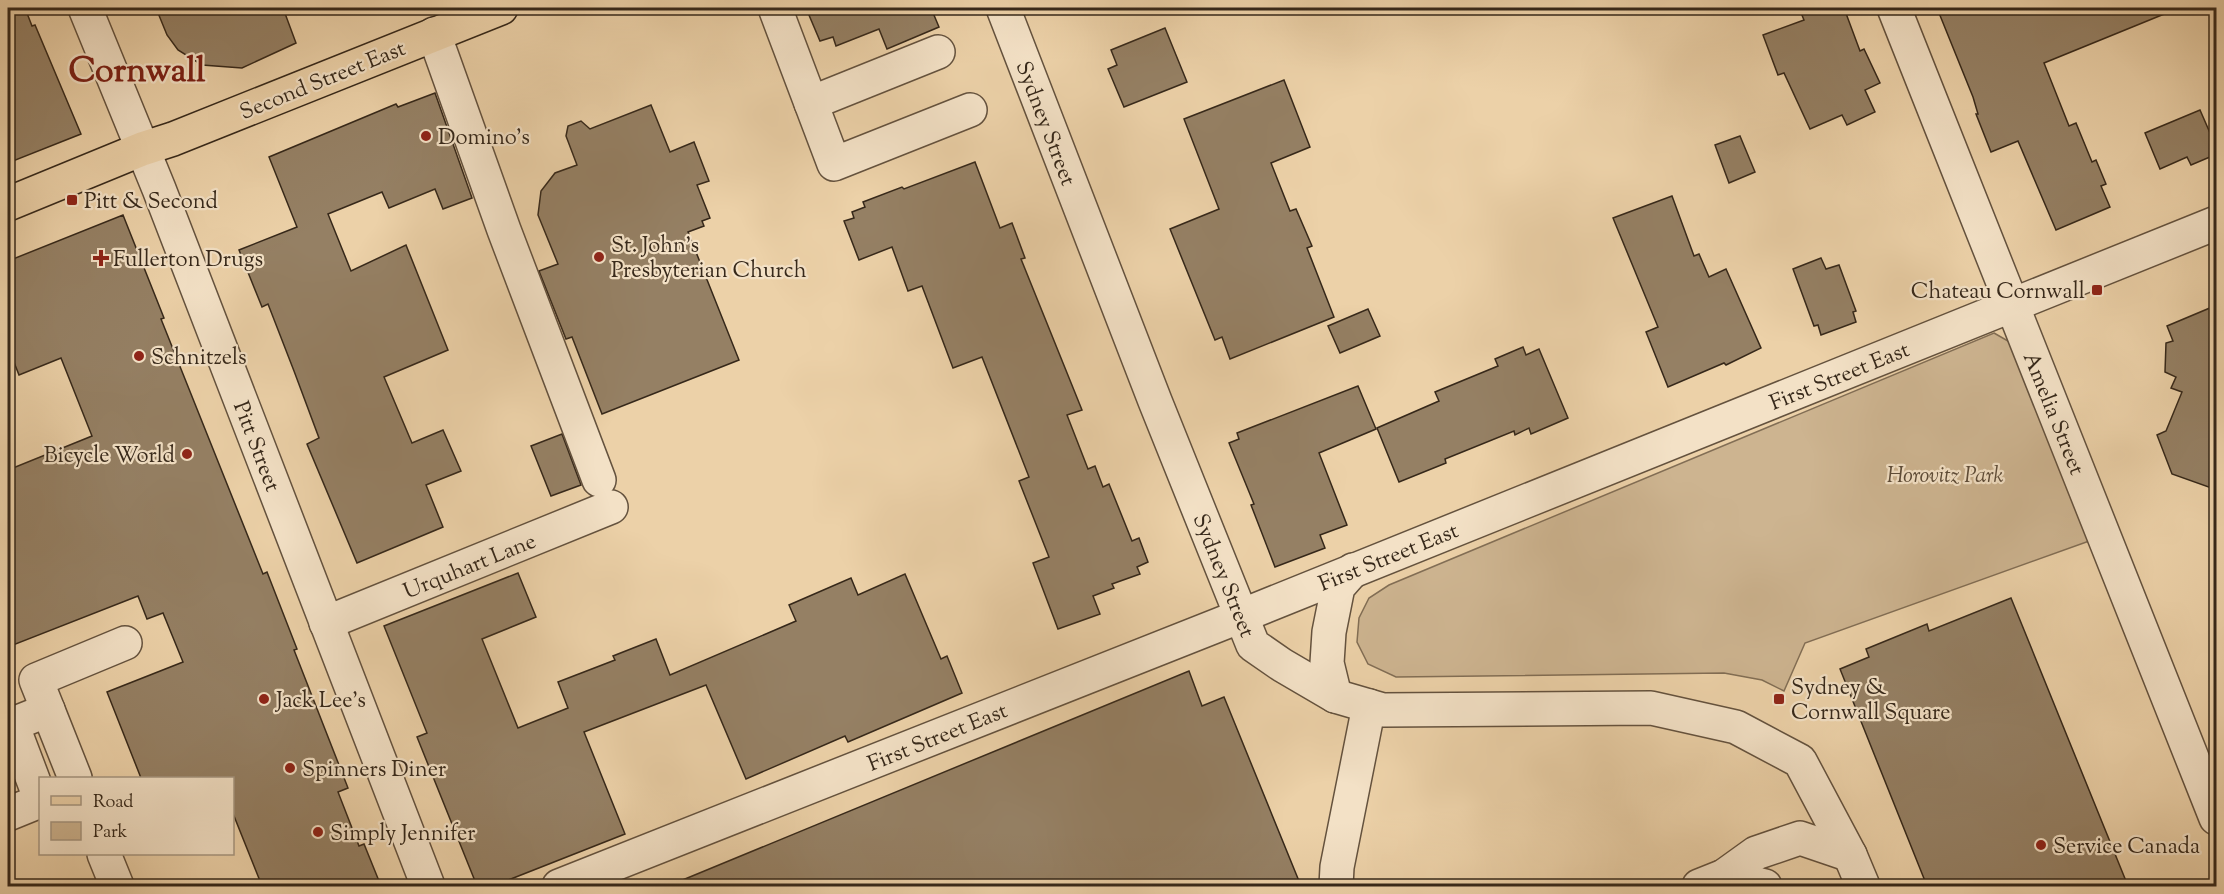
<svg xmlns="http://www.w3.org/2000/svg" width="2224" height="894" font-family="'Sorts Mill Goudy',serif">
<rect width="100%" height="100%" fill="#ecd1a8"/>
<filter id="stains"><feTurbulence type="fractalNoise" baseFrequency=".00333" numOctaves="4"/><feColorMatrix values="0 0 0 0 .2 0 0 0 0 .09 0 0 0 0 .02 0 0 0 .5 -.17"/></filter>
<radialGradient id="worn" r=".72"><stop offset=".6" stop-color="#630" stop-opacity="0"/><stop offset="1" stop-color="#630" stop-opacity=".3"/></radialGradient>
<path fill="#cdb490" stroke="#826e55" stroke-width="1.5" d="M 1994,333 L 2015,345 L 2092,540 L 1805,643 L 1784,691 L 1762,680 L 1724,673 L 1396,677 L 1368,664 L 1357,642 L 1359,618 L 1369,598 L 1389,585 Z"/>
<g fill="#958064" stroke="#36281a" stroke-width="1.5">
<path d="M 8,8 L 25,8 L 32,26 L 35,25 L 81,134 L 8,163 Z"/>
<path d="M 156,8 L 283,8 L 296,43 L 242,68 L 202,65 L 178,50 L 167,35 Z"/>
<path d="M 806,8 L 931,8 L 939,27 L 887,49 L 879,29 L 836,46 L 833,37 L 820,41 Z"/>
<path d="M 1799,8 L 1844,8 L 1860,51 L 1864,49 L 1880,83 L 1865,90 L 1875,112 L 1847,125 L 1842,115 L 1810,129 L 1784,73 L 1778,75 L 1763,35 L 1804,20 Z"/>
<path d="M 1937,8 L 2179,8 L 2044,63 L 2069,126 L 2076,123 L 2092,162 L 2096,160 L 2106,184 L 2101,186 L 2110,207 L 2056,230 L 2018,141 L 1991,152 L 1976,114 L 1978,114 L 1973,97 Z"/>
<path d="M 1165,28 L 1187,82 L 1124,107 L 1108,69 L 1117,65 L 1111,50 Z"/>
<path d="M 1284,80 L 1310,147 L 1271,163 L 1290,211 L 1296,209 L 1312,246 L 1307,248 L 1334,317 L 1230,359 L 1222,337 L 1215,340 L 1170,229 L 1219,209 L 1184,119 Z"/>
<path d="M 435,93 L 472,198 L 443,209 L 435,189 L 389,208 L 382,192 L 328,214 L 351,271 L 406,245 L 448,350 L 384,377 L 412,443 L 443,430 L 461,471 L 426,485 L 443,527 L 357,563 L 307,444 L 319,438 L 294,371 L 268,304 L 262,307 L 239,250 L 297,227 L 269,157 L 396,104 L 398,107 Z"/>
<path d="M 651,105 L 670,152 L 694,142 L 709,181 L 697,185 L 710,218 L 702,221 L 704,226 L 688,232 L 739,360 L 602,414 L 572,337 L 566,339 L 539,271 L 558,264 L 538,215 L 541,191 L 555,173 L 577,165 L 566,136 L 568,126 L 581,121 L 590,129 Z"/>
<path d="M 2200,110 L 2217,149 L 2217,154 L 2191,165 L 2187,157 L 2160,169 L 2145,133 Z"/>
<path d="M 1740,136 L 1755,172 L 1729,183 L 1715,145 Z"/>
<path d="M 975,162 L 1000,228 L 1012,223 L 1025,258 L 1021,259 L 1082,410 L 1067,415 L 1088,469 L 1095,466 L 1103,487 L 1109,484 L 1132,541 L 1139,538 L 1148,562 L 1137,567 L 1140,574 L 1112,584 L 1114,588 L 1093,596 L 1100,614 L 1058,629 L 1033,563 L 1049,557 L 1019,481 L 1029,477 L 982,357 L 953,368 L 922,286 L 908,291 L 892,247 L 859,260 L 844,221 L 854,218 L 852,212 L 865,207 L 863,202 L 902,187 L 904,189 Z"/>
<path d="M 1672,196 L 1694,256 L 1699,254 L 1709,277 L 1726,269 L 1761,348 L 1726,365 L 1724,363 L 1668,387 L 1646,332 L 1658,327 L 1613,218 Z"/>
<path d="M 123,215 L 164,318 L 161,319 L 263,574 L 267,572 L 297,649 L 294,650 L 348,788 L 338,792 L 359,846 L 364,844 L 381,886 L 262,886 L 232,811 L 232,778 L 141,778 L 107,692 L 183,662 L 163,613 L 147,619 L 138,596 L 8,647 L 8,470 L 92,436 L 61,358 L 19,375 L 8,347 L 8,261 Z"/>
<path d="M 1821,258 L 1826,269 L 1839,265 L 1856,311 L 1853,312 L 1856,322 L 1821,335 L 1818,325 L 1814,326 L 1793,269 Z"/>
<path d="M 2217,305 L 2217,490 L 2172,474 L 2157,435 L 2166,431 L 2182,392 L 2171,388 L 2176,377 L 2165,372 L 2166,343 L 2173,341 L 2167,326 Z"/>
<path d="M 1368,309 L 1380,336 L 1340,353 L 1328,326 Z"/>
<path d="M 1523,347 L 1526,355 L 1539,349 L 1568,418 L 1531,434 L 1529,428 L 1515,435 L 1514,431 L 1445,459 L 1446,463 L 1399,482 L 1377,428 L 1439,401 L 1435,392 L 1498,366 L 1495,359 Z"/>
<path d="M 1358,386 L 1376,429 L 1319,453 L 1347,525 L 1320,535 L 1325,548 L 1275,567 L 1251,505 L 1254,504 L 1229,443 L 1239,439 L 1237,433 Z"/>
<path d="M 562,434 L 581,485 L 551,496 L 531,446 Z"/>
<path d="M 518,573 L 536,617 L 482,639 L 518,728 L 568,708 L 558,682 L 615,660 L 613,656 L 656,639 L 670,675 L 796,621 L 789,605 L 851,578 L 858,595 L 905,574 L 941,659 L 947,656 L 962,693 L 848,742 L 845,736 L 746,779 L 706,685 L 584,732 L 625,834 L 493,886 L 477,886 L 417,737 L 427,733 L 384,626 Z"/>
<path d="M 2011,598 L 2128,886 L 1927,886 L 1840,669 L 1869,657 L 1866,649 L 1927,624 L 1929,631 Z"/>
<path d="M 1189,671 L 1202,706 L 1224,697 L 1301,886 L 668,886 Z"/>
</g>
<g fill="none" stroke-linecap="round" stroke-linejoin="round">
<g stroke="#64523e" stroke-width="36">
<g id="minor">
<path d="M 85,8 L 159,189 L 428,886"/>
<path d="M 775,8 L 834,164 L 970,110"/>
<path d="M 1003,8 L 1155,401 L 1253,645 L 1282,665 L 1335,696 L 1383,710 L 1651,708 L 1736,727 L 1800,761 L 1850,855 L 1863,886"/>
<path d="M 1894,8 L 2216,818"/>
<path d="M 434,34 L 504,230 L 599,480"/>
<path d="M 811,103 L 938,52"/>
<path d="M 326,623 L 611,507"/>
<path d="M 1335,696 L 1327,663 L 1329,632 L 1338,587 L 1353,570"/>
<path d="M 48,710 L 36,680 L 125,643"/>
<path d="M 12,724 L 40,798"/>
<path d="M 8,726 L 48,710 L 75,778"/>
<path d="M 8,814 L 40,801"/>
<path d="M 104,854 L 117,886"/>
<path d="M 1724,876 L 1765,886"/>
<path d="M 559,886 L 1241,616 L 2216,223"/>
<path d="M 1336,886 L 1337,867 L 1369,706"/>
<path d="M 1699,886 L 1724,876 L 1756,853 L 1800,838 L 1850,855"/>
</g>
</g>
<g stroke="#36281a" stroke-width="36">
<path id="major" d="M 8,204 L 142,149 L 173,139 L 501,8"/>
</g>
<use href="#minor" stroke="#f3e1c6" stroke-width="33"/>
<use href="#major" stroke="#ecd1a8" stroke-width="33"/>
</g>
<g fill="#8f2418" stroke="#f3e1c6" stroke-width="2">
<circle cx="426" cy="136" r="6"/>
<rect x="66" y="194" width="12" height="12" rx="3"/>
<circle cx="599" cy="257" r="6"/>
<path d="M98 249h6v6h6v6h-6v6h-6v-6h-6v-6h6z"/>
<rect x="2091" y="284" width="12" height="12" rx="3"/>
<circle cx="139" cy="356" r="6"/>
<circle cx="187" cy="454" r="6"/>
<circle cx="264" cy="699" r="6"/>
<rect x="1773" y="693" width="12" height="12" rx="3"/>
<circle cx="290" cy="768" r="6"/>
<circle cx="318" cy="832" r="6"/>
<circle cx="2041" cy="845" r="6"/>
</g>
<g text-anchor="middle" stroke-width="4.5" stroke-linejoin="round" paint-order="stroke">
<g font-size="22" fill="#36281a" stroke="#f3e1c6">
<text transform="translate(322 79) rotate(-22)" y="8">Second Street East</text>
<text transform="translate(1047 123) rotate(69)" y="8">Sydney Street</text>
<text transform="translate(1839 375) rotate(-22)" y="8">First Street East</text>
<text transform="translate(2055 413) rotate(68)" y="8">Amelia Street</text>
<text transform="translate(258 446) rotate(69)" y="8">Pitt Street</text>
<text transform="translate(1388 556) rotate(-22)" y="8">First Street East</text>
<text transform="translate(469 565) rotate(-22)" y="8">Urquhart Lane</text>
<text transform="translate(1225 575) rotate(68)" y="8">Sydney Street</text>
<text transform="translate(937 736) rotate(-22)" y="8">First Street East</text>
</g>
<g font-size="22" fill="#36281a" stroke="#f3e1c6" text-anchor="start">
<text x="438" y="144">Domino's</text>
<text x="84" y="208">Pitt &amp; Second</text>
<text x="611" y="252">St. John's<tspan x="611" dy="25">Presbyterian Church</tspan></text>
<text x="113" y="266">Fullerton Drugs</text>
<text x="2085" y="298" text-anchor="end">Chateau Cornwall</text>
<text x="151" y="364">Schnitzels</text>
<text x="175" y="462" text-anchor="end">Bicycle World</text>
<text x="1791" y="694">Sydney &amp;<tspan x="1791" dy="25">Cornwall Square</tspan></text>
<text x="276" y="707">Jack Lee's</text>
<text x="302" y="776">Spinners Diner</text>
<text x="330" y="840">Simply Jennifer</text>
<text x="2053" y="853">Service Canada</text>
</g>
<g font-size="22" font-style="italic" fill="#5c4b38" stroke="#f3e1c6">
<text x="1945" y="482">Horovitz Park</text>
</g>
<g font-size="34" font-weight="bold" fill="#7a1f14" stroke="#f3e1c6">
<text x="137" y="81">Cornwall</text>
</g>
</g>
<rect width="2224" height="894" fill="none" stroke="#ecd1a8" stroke-width="30"/>
<rect x="9" y="9" width="2206" height="876" fill="none" stroke="#36281a" stroke-width="3"/>
<rect x="15" y="15" width="2194" height="864" fill="none" stroke="#36281a" stroke-width="1.5"/>
<rect x="39" y="777" width="195" height="78" fill="#f3e1c6" stroke="#a79781" stroke-width="1.5"/>
<rect x="51" y="796" width="30" height="9" fill="#ecd1a8" stroke="#a79781" stroke-width="1.5"/>
<text x="93" y="807" font-size="18" fill="#36281a">Road</text>
<rect x="51" y="822" width="30" height="18" fill="#cdb490" stroke="#a79781" stroke-width="1.5"/>
<text x="93" y="837" font-size="18" fill="#36281a">Park</text>
<rect width="100%" height="100%" filter="url(#stains)"/>
<rect width="100%" height="100%" fill="url(#worn)"/>
</svg>
